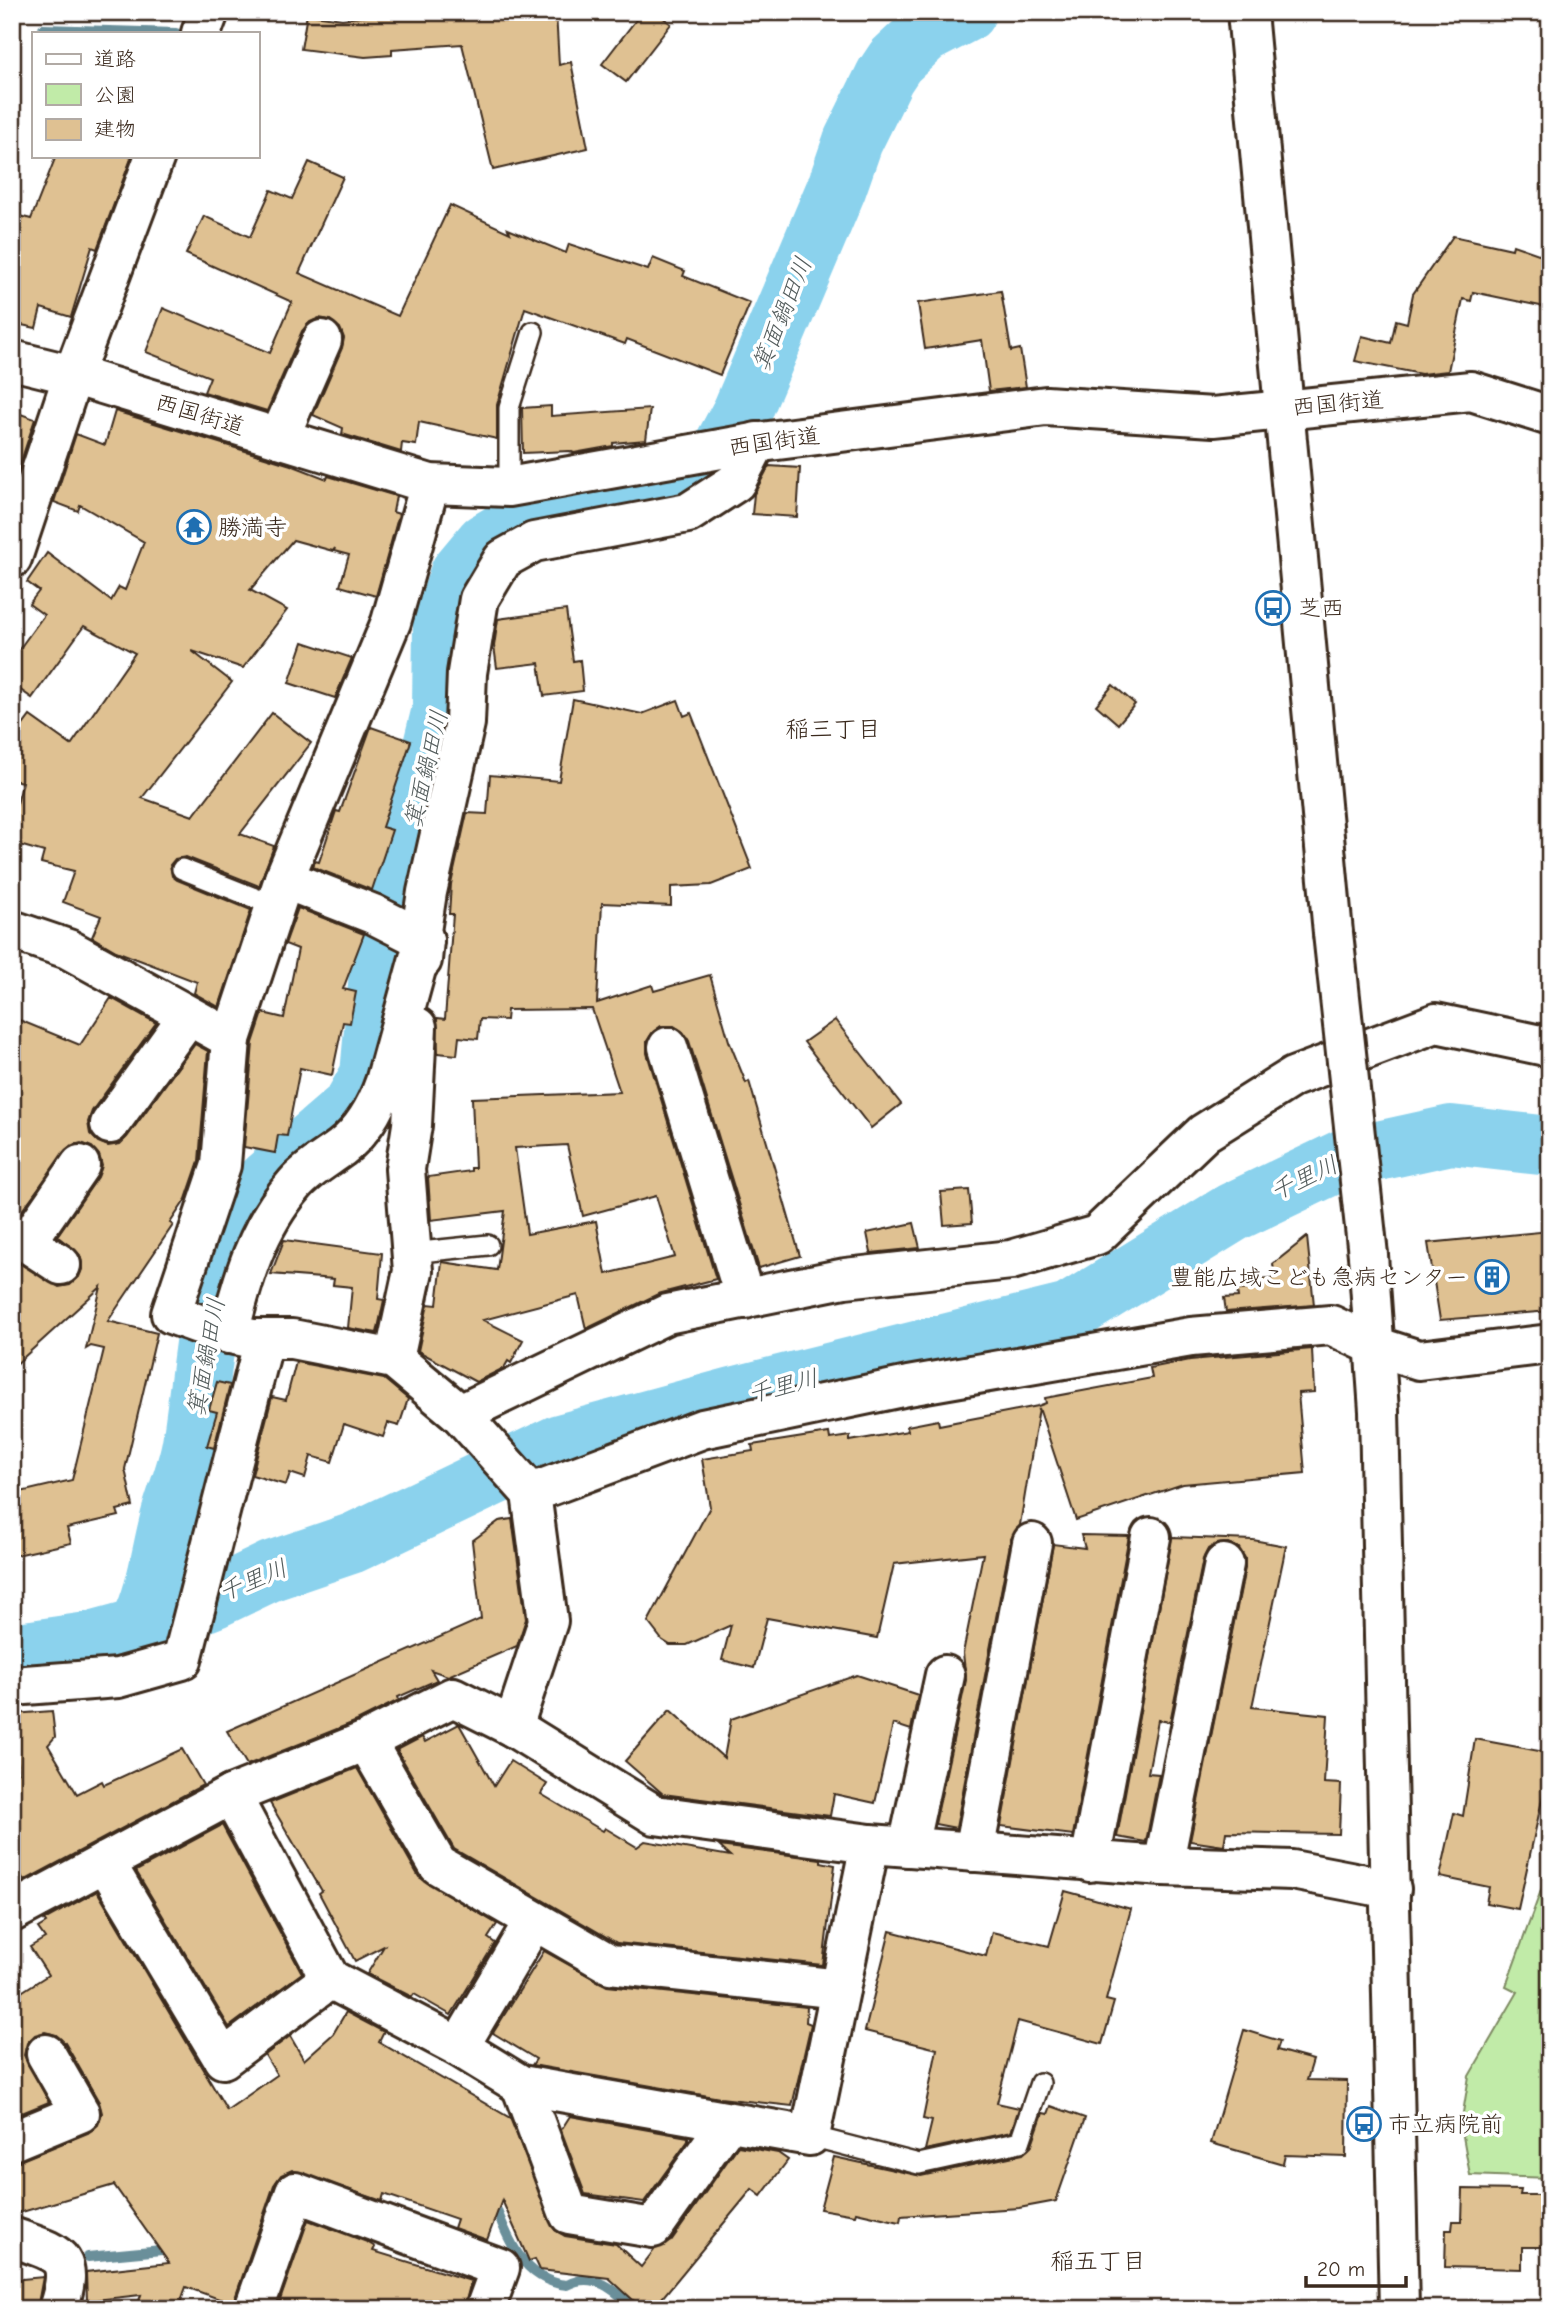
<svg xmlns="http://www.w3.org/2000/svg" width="1562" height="2321" font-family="'Comic Neue','Klee One',sans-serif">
<rect width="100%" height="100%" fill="#fff"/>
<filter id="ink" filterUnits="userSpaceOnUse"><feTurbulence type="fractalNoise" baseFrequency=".0143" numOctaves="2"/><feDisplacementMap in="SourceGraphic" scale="14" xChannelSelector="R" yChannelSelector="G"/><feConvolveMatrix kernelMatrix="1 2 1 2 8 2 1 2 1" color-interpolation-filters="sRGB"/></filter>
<g filter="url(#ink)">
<path fill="#c1eba8" stroke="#7e8a63" stroke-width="2" d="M 1547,1874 L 1550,1874 L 1550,2178 L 1470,2175 L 1461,2125 L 1469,2076 L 1518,1992 L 1506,1986 Z"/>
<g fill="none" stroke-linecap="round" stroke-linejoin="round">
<g stroke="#6b8f9a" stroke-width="10">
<path d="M 43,29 L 176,33"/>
<path d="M 493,2200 C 506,2236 523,2281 567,2285 C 594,2270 616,2291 635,2309"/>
<path d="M 88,2257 L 172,2249"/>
</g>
<g stroke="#8bd2ed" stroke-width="60">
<path d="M 139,1628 C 157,1593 161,1552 171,1515 C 178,1491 188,1468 192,1443 C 206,1356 205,1250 267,1180 L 352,1107 L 370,1075 L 380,962 L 442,709 L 443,623 L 460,573 L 485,543 L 514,526 L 611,503 L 664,494 L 703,478 L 713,466 L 742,412 L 837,187 L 853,141 L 885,76 L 895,61 L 924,34 L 966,12"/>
<path d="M 12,1653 L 88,1642 L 139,1628 L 215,1598 L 271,1571 L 353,1543 L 560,1444 L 733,1397 L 1069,1313 L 1233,1212 L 1346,1158 L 1451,1135 L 1550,1146"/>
</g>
</g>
<g fill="#dfc192" stroke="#3b2a1e" stroke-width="2" fill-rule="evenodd">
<path d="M 405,12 L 556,12 L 559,65 L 571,62 L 588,148 L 493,170 L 462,44 L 392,49 L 392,55 L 365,57 L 301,49 L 307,14 L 342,19 Z"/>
<path d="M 642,12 L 656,12 L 671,24 L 626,82 L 602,64 Z"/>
<path d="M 56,156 L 132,156 L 97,249 L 92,247 L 71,317 L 41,308 L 36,328 L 12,323 L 12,214 L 31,219 Z"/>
<path d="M 309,162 L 343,177 L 299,273 L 398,316 L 450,205 L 510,233 L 508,229 L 566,253 L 569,244 L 648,270 L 653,258 L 685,271 L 683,276 L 750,303 L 720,375 L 627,339 L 625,344 L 525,308 L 497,405 L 497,439 L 419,422 L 416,445 L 402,443 L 401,452 L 342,434 L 343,428 L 313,415 L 342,348 L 344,338 L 340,328 L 330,320 L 319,318 L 310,322 L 302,331 L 267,411 L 204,392 L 210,377 L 146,352 L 163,308 L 270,353 L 292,302 L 186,254 L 204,216 L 250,237 L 271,190 L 292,199 Z"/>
<path d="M 1453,236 L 1512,249 L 1513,245 L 1550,258 L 1550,308 L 1473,292 L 1471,301 L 1463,299 L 1448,371 L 1421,374 L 1355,361 L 1362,336 L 1391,343 L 1396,320 L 1407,323 L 1413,294 Z"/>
<path d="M 1001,291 L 1011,351 L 1020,349 L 1026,387 L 989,391 L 982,340 L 925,349 L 918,303 Z"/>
<path d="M 551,406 L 551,416 L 650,409 L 646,440 L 613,443 L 613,446 L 574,453 L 570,451 L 523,453 L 522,408 Z"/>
<path d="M 12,411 L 35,419 L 13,485 L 12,485 Z"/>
<path d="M 115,411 L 291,465 L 327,479 L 328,476 L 396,496 L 393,512 L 399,514 L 376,596 L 340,586 L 349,555 L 334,551 L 335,548 L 333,551 L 293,540 L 250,590 L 287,610 L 243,668 L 192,651 L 232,682 L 142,798 L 193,816 L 272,713 L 311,743 L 240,834 L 274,846 L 259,886 L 186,857 L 175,859 L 170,865 L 172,876 L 177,880 L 251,910 L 219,1007 L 194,993 L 197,982 L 116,951 L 92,937 L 101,916 L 63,902 L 74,871 L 41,863 L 44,852 L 12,843 L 12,822 L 23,782 L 12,780 L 16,747 L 12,740 L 30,716 L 71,745 L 135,653 L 84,626 L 32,698 L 12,684 L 12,659 L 44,615 L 29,604 L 39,591 L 27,582 L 47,553 L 111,601 L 119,587 L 125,590 L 144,542 L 80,505 L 78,511 L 54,502 L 76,434 L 105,445 Z"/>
<path d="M 769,466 L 800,468 L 797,517 L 752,514 L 754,494 Z"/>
<path d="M 566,610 L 573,661 L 580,660 L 583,691 L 544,696 L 539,663 L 497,668 L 494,646 L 498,619 Z"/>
<path d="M 303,642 L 352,658 L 335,698 L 289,683 Z"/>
<path d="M 1113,685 L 1135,704 L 1118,724 L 1096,705 Z"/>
<path d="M 573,699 L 642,714 L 678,700 L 684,716 L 691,713 L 752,869 L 711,885 L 671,887 L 671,906 L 602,903 L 597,1003 L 652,985 L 654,991 L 710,975 L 729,1041 L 746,1083 L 749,1081 L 800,1256 L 759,1268 L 689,1041 L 683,1032 L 674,1026 L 661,1026 L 653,1032 L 647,1041 L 647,1053 L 716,1279 L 658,1294 L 586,1329 L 578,1295 L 483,1320 L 523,1340 L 511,1363 L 508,1361 L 504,1368 L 476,1382 L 418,1351 L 428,1304 L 437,1305 L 442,1262 L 497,1270 L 505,1211 L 431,1220 L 428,1177 L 471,1171 L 471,1168 L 475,1168 L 472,1098 L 620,1092 L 592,1009 L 507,1010 L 506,1020 L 480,1019 L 478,1039 L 459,1037 L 457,1055 L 438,1053 L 437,1018 L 445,1019 L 453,914 L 449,914 L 451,884 L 467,813 L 487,814 L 490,775 L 559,781 ZM 567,1145 L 583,1216 L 656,1196 L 675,1257 L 606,1274 L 596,1221 L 527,1234 L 515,1148 Z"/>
<path d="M 371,727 L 411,741 L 382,827 L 392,830 L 372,890 L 313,867 L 315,861 L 319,862 L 336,811 L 340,812 Z"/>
<path d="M 298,908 L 364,934 L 343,989 L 356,992 L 350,1023 L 343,1022 L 332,1075 L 300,1068 L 287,1136 L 278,1135 L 275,1153 L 244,1147 L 253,1043 L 263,1013 L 284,1018 L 298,949 L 285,944 Z"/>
<path d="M 111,998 L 156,1023 L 92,1111 L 88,1122 L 90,1134 L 98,1142 L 108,1146 L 120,1144 L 127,1137 L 195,1044 L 208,1051 L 199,1161 L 186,1199 L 170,1223 L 173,1225 L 108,1321 L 157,1333 L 125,1469 L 133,1506 L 117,1510 L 119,1516 L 67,1528 L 71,1543 L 12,1556 L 12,1494 L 72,1480 L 104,1349 L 91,1346 L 86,1349 L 101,1287 L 12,1368 L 12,1259 L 59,1287 L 70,1285 L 79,1277 L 83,1267 L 80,1255 L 57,1236 L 98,1177 L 102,1166 L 99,1155 L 92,1147 L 81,1143 L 70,1146 L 20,1213 L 12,1211 L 12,1017 L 80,1045 Z"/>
<path d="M 835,1020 L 901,1104 L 871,1128 L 804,1042 Z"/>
<path d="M 969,1190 L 972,1223 L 944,1225 L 941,1192 Z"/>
<path d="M 914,1223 L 920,1248 L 871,1253 L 867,1233 Z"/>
<path d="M 1550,1231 L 1550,1311 L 1440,1320 L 1428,1243 Z"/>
<path d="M 1307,1237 L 1314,1305 L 1226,1312 L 1224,1298 L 1238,1297 L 1237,1290 L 1252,1289 L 1252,1279 L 1275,1278 L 1273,1264 Z"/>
<path d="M 284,1240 L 382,1253 L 378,1299 L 384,1300 L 377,1333 L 348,1328 L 352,1287 L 333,1285 L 334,1279 L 271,1274 Z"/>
<path d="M 1312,1349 L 1314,1392 L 1298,1393 L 1305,1473 L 1183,1484 L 1076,1520 L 1039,1408 L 1020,1525 L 1011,1539 L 956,1828 L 935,1824 L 966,1680 L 963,1653 L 983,1554 L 894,1564 L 877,1638 L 767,1618 L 754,1668 L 722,1660 L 731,1625 L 687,1645 L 670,1645 L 662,1640 L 648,1622 L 710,1507 L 702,1459 L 753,1451 L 752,1445 L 829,1433 L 830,1439 L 850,1436 L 850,1441 L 908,1431 L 907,1426 L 938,1420 L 939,1425 L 1038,1406 L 1046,1403 L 1045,1398 L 1152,1378 L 1150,1368 L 1190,1360 Z"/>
<path d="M 296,1362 L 384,1379 L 408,1399 L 399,1426 L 388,1423 L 383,1437 L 344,1424 L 332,1462 L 311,1456 L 305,1478 L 290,1473 L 286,1485 L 252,1475 L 272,1397 L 286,1400 Z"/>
<path d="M 217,1382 L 230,1385 L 214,1448 L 207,1446 L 217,1412 L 209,1410 Z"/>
<path d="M 512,1519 L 526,1619 L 517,1646 L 448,1676 L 431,1670 L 437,1680 L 398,1697 L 399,1700 L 357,1721 L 247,1765 L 227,1731 L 481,1619 L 472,1541 L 499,1521 Z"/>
<path d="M 1081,1535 L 1129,1536 L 1073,1835 L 1001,1826 L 1053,1544 L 1085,1548 Z"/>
<path d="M 1172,1537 L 1253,1540 L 1286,1546 L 1252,1707 L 1328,1715 L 1324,1783 L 1341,1784 L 1339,1834 L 1226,1832 L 1224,1846 L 1190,1841 L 1245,1568 L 1245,1558 L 1239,1548 L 1228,1543 L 1216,1544 L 1208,1549 L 1203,1559 L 1170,1722 L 1158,1720 L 1148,1773 L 1159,1774 L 1146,1842 L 1117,1837 Z"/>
<path d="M 857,1675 L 918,1695 L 911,1730 L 893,1724 L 875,1803 L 834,1794 L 830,1816 L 663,1794 L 625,1761 L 670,1710 L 724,1758 L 731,1719 Z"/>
<path d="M 52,1711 L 55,1737 L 48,1745 L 77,1794 L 102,1781 L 104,1785 L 182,1749 L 203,1785 L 24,1881 L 12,1857 L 12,1777 L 19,1772 L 14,1714 Z"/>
<path d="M 459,1724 L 494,1786 L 510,1761 L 547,1784 L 541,1794 L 603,1831 L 605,1828 L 637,1847 L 645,1841 L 730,1856 L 719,1846 L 821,1859 L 821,1862 L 835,1865 L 823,1965 L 617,1943 L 454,1849 L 397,1750 L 422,1737 L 425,1742 Z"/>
<path d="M 1475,1739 L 1550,1753 L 1550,1792 L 1544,1791 L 1518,1909 L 1486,1903 L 1489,1887 L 1440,1877 L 1454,1813 L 1463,1816 Z"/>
<path d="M 357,1768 L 419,1877 L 497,1924 L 488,1938 L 495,1943 L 451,2015 L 414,1994 L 412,1997 L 367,1974 L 384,1946 L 355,1961 L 319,1893 L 322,1891 L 270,1803 Z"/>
<path d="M 222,1825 L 302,1973 L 229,2027 L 136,1871 Z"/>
<path d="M 97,1891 L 227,2110 L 277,2075 L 265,2055 L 290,2036 L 304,2060 L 333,2034 L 346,2012 L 384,2032 L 379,2042 L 510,2118 L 555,2230 L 565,2236 L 616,2244 L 641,2267 L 655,2249 L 671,2241 L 738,2146 L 778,2153 L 788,2160 L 761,2196 L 752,2189 L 653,2309 L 643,2309 L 609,2278 L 540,2270 L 535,2259 L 529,2261 L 502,2200 L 487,2240 L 454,2228 L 457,2219 L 384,2194 L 382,2201 L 292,2170 L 281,2175 L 274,2185 L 233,2304 L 186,2287 L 178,2309 L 136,2309 L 141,2295 L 87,2301 L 86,2272 L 169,2263 L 114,2185 L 12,2215 L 12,2164 L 88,2133 L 98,2125 L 102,2113 L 99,2102 L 65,2043 L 56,2035 L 45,2032 L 35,2035 L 27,2043 L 24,2055 L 49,2102 L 12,2117 L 12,1998 L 48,1975 L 30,1947 L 45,1938 L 38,1928 L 46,1923 L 44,1920 Z"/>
<path d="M 1065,1891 L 1131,1909 L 1106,2000 L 1114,2002 L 1102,2044 L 1018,2021 L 997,2103 L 1019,2108 L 1011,2132 L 925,2150 L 932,2121 L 923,2119 L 937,2049 L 865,2031 L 890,1931 L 986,1956 L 992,1932 L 1049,1946 Z"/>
<path d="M 544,1951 L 607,1986 L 807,2007 L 806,2022 L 811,2024 L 792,2106 L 720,2098 L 532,2065 L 536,2059 L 493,2033 Z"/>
<path d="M 1244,2030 L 1280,2041 L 1277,2050 L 1313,2060 L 1307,2080 L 1347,2081 L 1346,2157 L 1285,2155 L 1283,2164 L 1211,2143 Z"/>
<path d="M 1051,2106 L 1085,2118 L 1056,2201 L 1019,2208 L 901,2216 L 900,2222 L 856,2212 L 855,2215 L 820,2209 L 834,2157 L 921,2176 L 1023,2154 L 1031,2147 L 1043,2113 L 1048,2114 Z"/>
<path d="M 570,2116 L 688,2137 L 688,2141 L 644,2202 L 585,2194 L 561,2130 Z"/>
<path d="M 1463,2189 L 1521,2190 L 1520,2195 L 1550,2195 L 1550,2247 L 1522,2247 L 1522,2269 L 1445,2267 L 1446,2230 L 1452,2230 L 1453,2221 L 1462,2221 Z"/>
<path d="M 308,2220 L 367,2242 L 375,2247 L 373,2251 L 471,2281 L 464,2309 L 277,2309 Z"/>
<path d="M 43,2277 L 37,2309 L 12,2309 L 12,2280 Z"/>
</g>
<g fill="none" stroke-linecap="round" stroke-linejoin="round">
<g stroke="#3b2a1e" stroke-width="24">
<g id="service">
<path d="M 509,487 L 509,408 L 533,332"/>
<path d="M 182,869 L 275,906"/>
<path d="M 411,1253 L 488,1245"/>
<path d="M 810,2136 L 919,2164 L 1020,2142 L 1040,2083"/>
</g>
</g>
<g stroke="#3b2a1e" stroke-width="44">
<g id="minor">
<path d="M 201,33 L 209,12"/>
<path d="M 12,360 L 73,375 L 430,484 L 509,487 L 754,443 L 1046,406 L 1213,417 L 1471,391 L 1550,416"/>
<path d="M 279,438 L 322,340"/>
<path d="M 12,558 L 73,375 L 155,156"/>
<path d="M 284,879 L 373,914 L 424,940 L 422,960"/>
<path d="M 12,930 L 68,949 L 231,1039 L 221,1165 L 171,1314 L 221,1332 L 253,1339 L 292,1339 L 394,1359 L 460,1414 L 667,1314 L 845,1278 L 1011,1260 L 1097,1235 L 1204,1133 L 1293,1077 L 1436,1023 L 1550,1047"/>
<path d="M 231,1039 L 284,879 L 391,622 L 430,484"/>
<path d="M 668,1047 L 745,1299"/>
<path d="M 110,1124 L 188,1016"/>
<path d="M 12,1233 L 61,1265"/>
<path d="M 27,1242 L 80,1165"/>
<path d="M 229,1334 C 242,1280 257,1227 295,1184 C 308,1169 326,1159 341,1148 C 363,1131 376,1108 385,1082 L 424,940 L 421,931 L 427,892 L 465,723 L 467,673 L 479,599 L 503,559 L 534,542 L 688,513 L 736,482 L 757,442"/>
<path d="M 394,1359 L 413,1271 L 405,1169 L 412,1125 L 417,1027"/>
<path d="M 460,1414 L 531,1493 L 548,1621 L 513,1727"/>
<path d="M 531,1493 L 702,1429 L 908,1386 L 1191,1337 L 1331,1325 L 1375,1346"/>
<path d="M 12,1686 L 118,1678 L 182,1660 L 264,1340"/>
<path d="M 366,1741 L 438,1865 L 610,1964 L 840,1989"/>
<path d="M 231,1795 L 330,1979 L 459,2047 L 521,2085 L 810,2136 L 870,1844"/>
<path d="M 908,1847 L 945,1675"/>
<path d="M 974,1852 L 1032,1543"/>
<path d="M 105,1862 L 223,2059 L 330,1979"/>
<path d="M 1090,1862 L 1151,1537"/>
<path d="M 1163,1866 L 1224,1564"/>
<path d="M 12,1912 L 231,1795 L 366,1741 L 453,1697 L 513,1727 L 655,1815 L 870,1844 L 1163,1866 L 1292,1870 L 1391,1889"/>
<path d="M 459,2047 L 533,1922"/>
<path d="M 521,2085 L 569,2214 L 653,2228 L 728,2122"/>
<path d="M 12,2141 L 80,2113 L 46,2054"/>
<path d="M 12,2237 C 59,2254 76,2254 58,2309"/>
<path d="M 254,2309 L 295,2192 L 500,2268 L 485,2309"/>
</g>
</g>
<g stroke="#3b2a1e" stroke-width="44">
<g id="tertiary">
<path d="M 1247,12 L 1333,933"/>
<path d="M 1368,1255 L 1379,1411 L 1399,2309"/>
<path d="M 1375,1346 L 1419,1360 L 1550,1344"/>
</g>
</g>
<use href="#service" stroke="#fff" stroke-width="19"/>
<use href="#minor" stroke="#fff" stroke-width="38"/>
<use href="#tertiary" stroke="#fff" stroke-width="38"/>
<g stroke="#3b2a1e" stroke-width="44" stroke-linecap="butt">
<path id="tertiary-bridge" d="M 1333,933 L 1368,1255"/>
</g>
<use href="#tertiary-bridge" stroke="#fff" stroke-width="38"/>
</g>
</g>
<defs>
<g id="temple-ring" transform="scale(1.75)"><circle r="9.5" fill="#fff" stroke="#1f6fb2" stroke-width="1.5"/><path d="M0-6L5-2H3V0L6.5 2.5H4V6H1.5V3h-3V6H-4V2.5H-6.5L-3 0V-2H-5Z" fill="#1f6fb2"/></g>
<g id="bus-ring" transform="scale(1.75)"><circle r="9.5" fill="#fff" stroke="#1f6fb2" stroke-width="1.5"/><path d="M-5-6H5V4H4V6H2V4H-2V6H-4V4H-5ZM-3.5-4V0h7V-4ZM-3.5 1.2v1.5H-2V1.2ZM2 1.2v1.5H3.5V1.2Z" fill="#1f6fb2"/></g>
<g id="building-ring" transform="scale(1.75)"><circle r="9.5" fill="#fff" stroke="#1f6fb2" stroke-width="1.5"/><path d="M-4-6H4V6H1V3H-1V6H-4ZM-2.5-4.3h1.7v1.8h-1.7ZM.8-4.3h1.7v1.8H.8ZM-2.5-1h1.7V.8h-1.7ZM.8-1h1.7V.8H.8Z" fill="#1f6fb2"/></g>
</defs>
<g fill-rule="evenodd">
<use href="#temple-ring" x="194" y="527"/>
<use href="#bus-ring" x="1273" y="608"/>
<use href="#building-ring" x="1492" y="1277"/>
<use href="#bus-ring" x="1364" y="2124"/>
</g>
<g text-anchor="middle" stroke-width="7" stroke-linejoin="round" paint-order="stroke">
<g font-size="23" fill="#3b2a1e" stroke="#fff">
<text transform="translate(1338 403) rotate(-5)" y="8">西国街道</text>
<text transform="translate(200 414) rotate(17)" y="8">西国街道</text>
<text transform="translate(774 441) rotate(-8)" y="8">西国街道</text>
</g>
<g font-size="23" fill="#3b2a1e" stroke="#fff" text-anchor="start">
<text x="218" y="535">勝満寺</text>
<text x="1298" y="616">芝西</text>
<text x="1468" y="1285" text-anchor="end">豊能広域こども急病センター</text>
<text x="1388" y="2132">市立病院前</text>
</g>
<g font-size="24" font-style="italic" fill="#535c5c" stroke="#fff">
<text transform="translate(782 314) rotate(-68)" y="8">箕面鍋田川</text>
<text transform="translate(426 769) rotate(-77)" y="8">箕面鍋田川</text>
<text transform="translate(1304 1178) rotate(-25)" y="8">千里川</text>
<text transform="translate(206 1357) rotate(-80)" y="8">箕面鍋田川</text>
<text transform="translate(783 1386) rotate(-14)" y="8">千里川</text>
<text transform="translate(253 1580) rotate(-22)" y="8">千里川</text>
</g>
<g font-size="24" fill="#3b2a1e" stroke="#fff">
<text x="833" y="737">稲三丁目</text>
<text x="1098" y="2269">稲五丁目</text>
</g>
</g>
<rect width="1562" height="2321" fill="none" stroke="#fff" stroke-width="42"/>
<rect x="21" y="21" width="1520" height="2279" fill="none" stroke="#3b2a1e" stroke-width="2.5" filter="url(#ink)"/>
<rect x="32" y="32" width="228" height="126" fill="#ffffff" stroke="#b1aaa5" stroke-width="2"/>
<rect x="46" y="54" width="35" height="10" fill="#ffffff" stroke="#b1aaa5" stroke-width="2"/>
<text x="94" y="66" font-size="21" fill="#3b2a1e">道路</text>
<rect x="46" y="84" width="35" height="21" fill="#c1eba8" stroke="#b1aaa5" stroke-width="2"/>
<text x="94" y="102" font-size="21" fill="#3b2a1e">公園</text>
<rect x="46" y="119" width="35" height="21" fill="#dfc192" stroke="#b1aaa5" stroke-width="2"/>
<text x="94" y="136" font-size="21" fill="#3b2a1e">建物</text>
<path d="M1306 2276v10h100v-10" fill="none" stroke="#3b2a1e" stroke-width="3.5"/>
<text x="1317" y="2276" font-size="21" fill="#3b2a1e" stroke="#ffffff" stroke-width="5" paint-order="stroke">20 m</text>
</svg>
